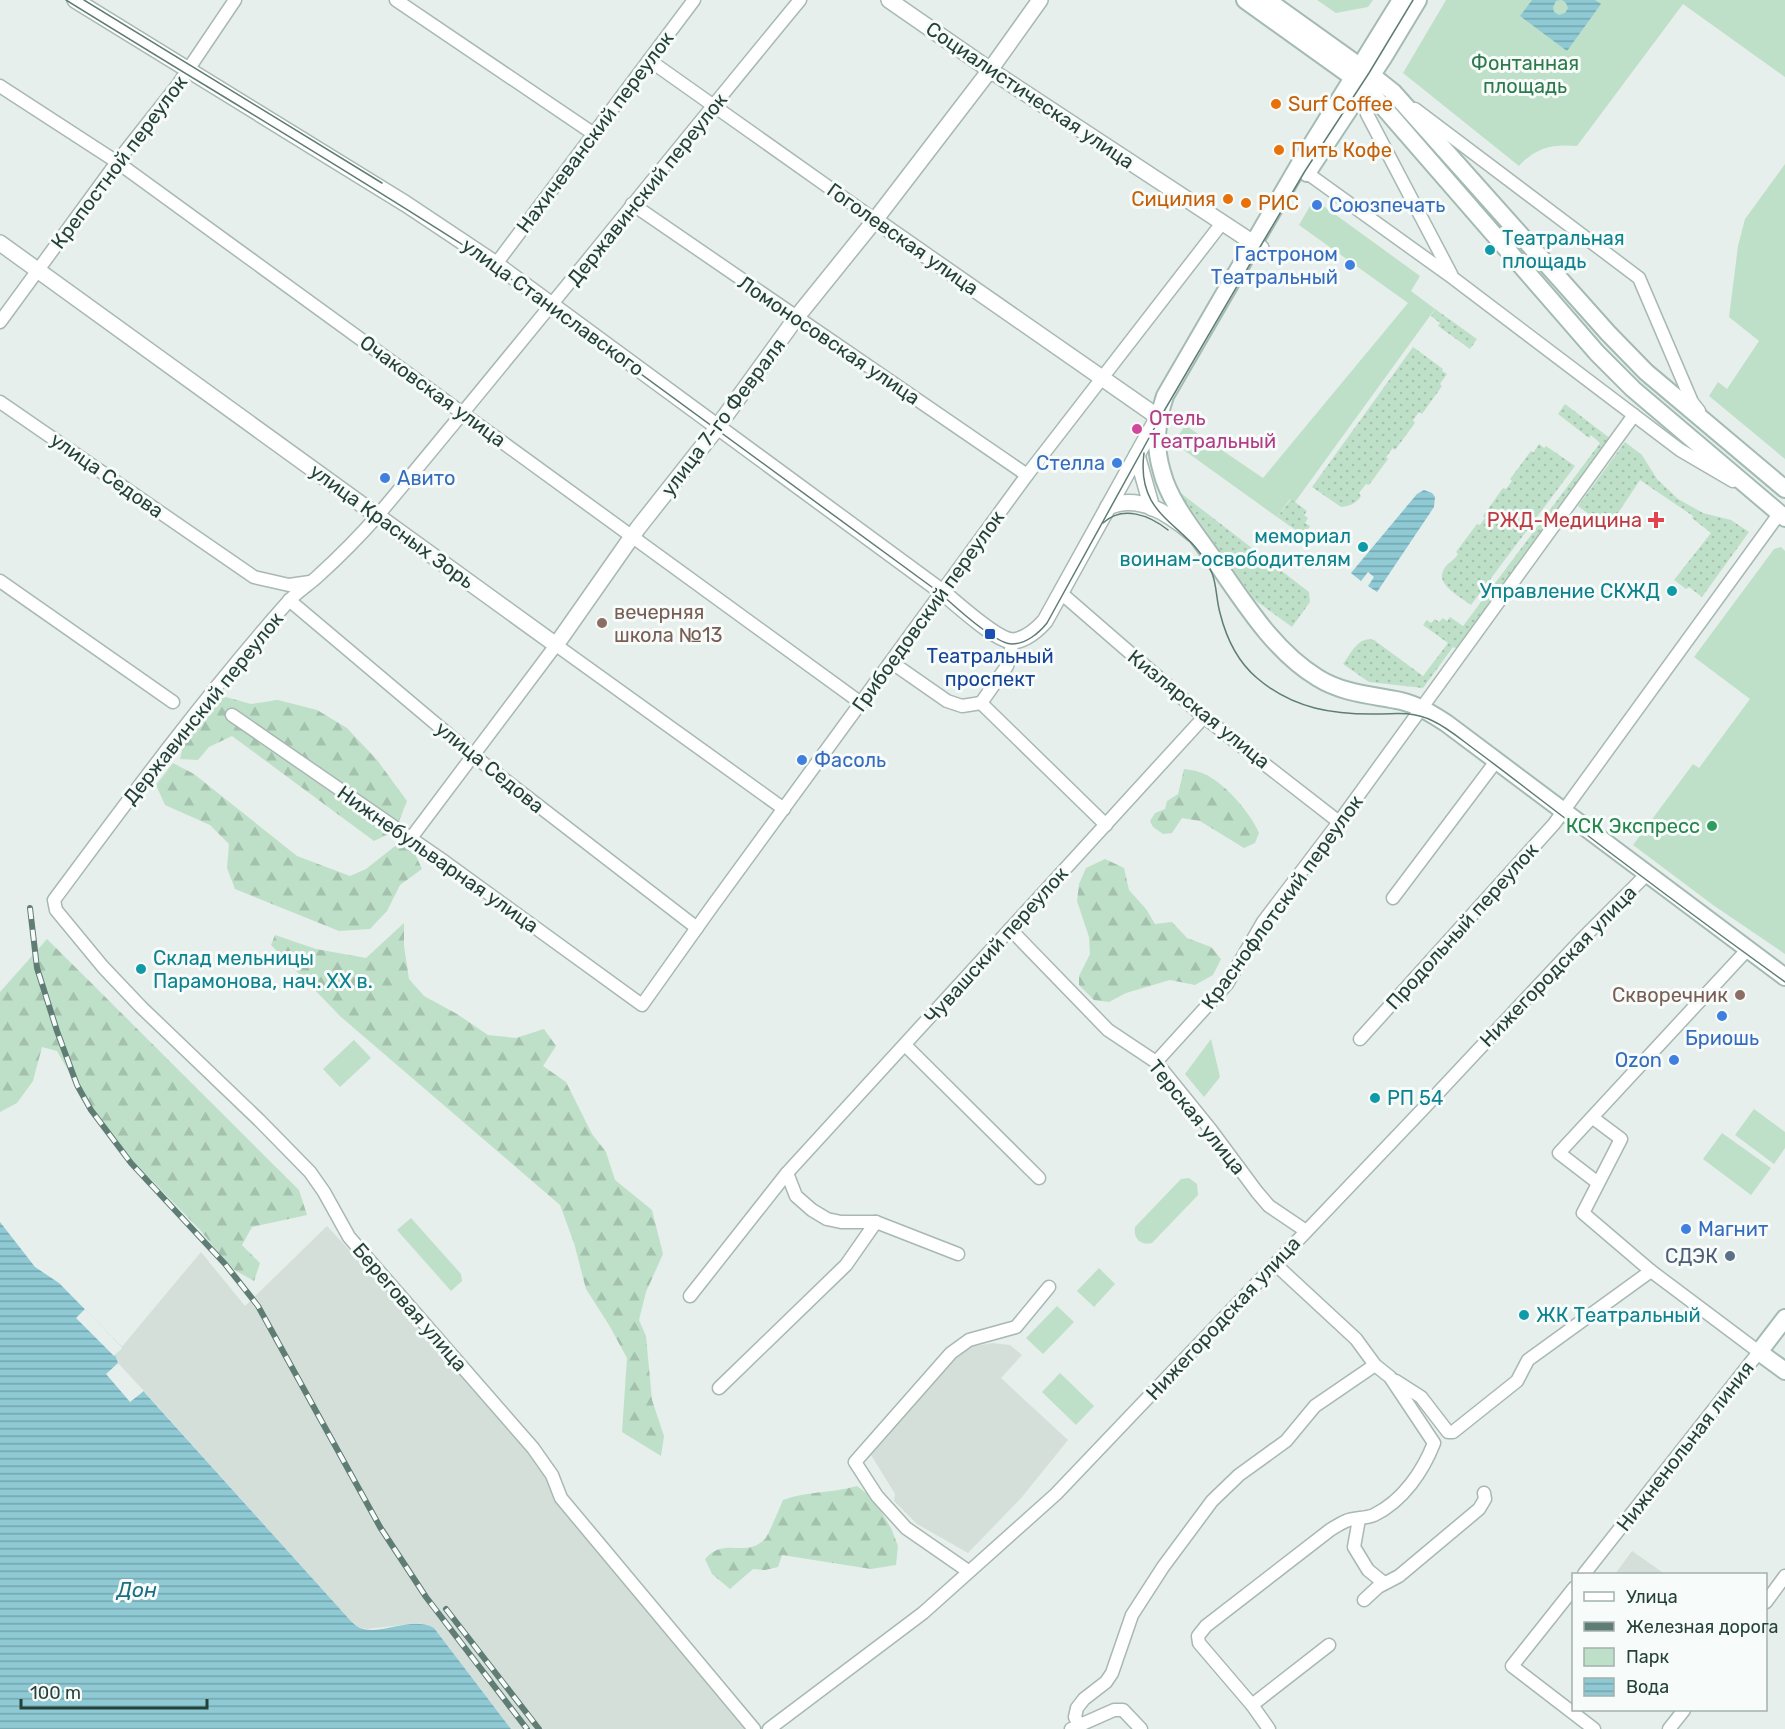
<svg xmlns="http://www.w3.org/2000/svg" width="1785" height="1729" font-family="Rubik,sans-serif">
<defs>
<pattern id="grass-dots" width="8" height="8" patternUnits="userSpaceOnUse" patternTransform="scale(1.5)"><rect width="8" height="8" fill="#bfe0c8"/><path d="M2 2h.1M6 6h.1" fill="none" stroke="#a4c1ad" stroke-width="1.8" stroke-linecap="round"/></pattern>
<pattern id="forest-firs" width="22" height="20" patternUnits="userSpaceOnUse" patternTransform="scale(1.5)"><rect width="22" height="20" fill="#bfe0c8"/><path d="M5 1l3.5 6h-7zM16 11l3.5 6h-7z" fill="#a4c1ad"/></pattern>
<pattern id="water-rules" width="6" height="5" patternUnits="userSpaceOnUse" patternTransform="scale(1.5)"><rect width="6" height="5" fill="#8ec9d4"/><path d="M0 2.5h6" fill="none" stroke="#74a5ad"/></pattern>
</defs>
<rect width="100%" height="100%" fill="#e6efeb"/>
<g fill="#d4dfda">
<path d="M 327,1226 L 442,1350 L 764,1729 L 511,1729 L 434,1628 L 418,1623 L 367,1629 L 358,1627 L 349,1619 L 115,1359 L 115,1355 L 201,1252 L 245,1306 Z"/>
<path d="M 993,1343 L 1010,1345 L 1022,1355 L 1001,1378 L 1068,1440 L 1022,1497 L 968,1553 L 917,1524 L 894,1501 L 895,1494 L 871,1455 L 954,1357 L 969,1347 Z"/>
<path d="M 1632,1551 L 1665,1574 L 1615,1574 Z"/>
</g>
<g fill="url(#grass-dots)">
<path d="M 1435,309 L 1477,339 L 1470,349 L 1438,326 L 1440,323 L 1431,316 Z"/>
<path d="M 1413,347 L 1443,369 L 1442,371 L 1447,374 L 1440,384 L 1442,386 L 1422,414 L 1419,412 L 1413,420 L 1415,423 L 1395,450 L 1393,448 L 1386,457 L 1388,459 L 1369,485 L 1366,484 L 1359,493 L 1361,496 C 1356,503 1351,506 1341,507 L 1312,487 Z"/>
<path d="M 1565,404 L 1611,439 L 1457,649 L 1453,647 L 1423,688 L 1369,682 L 1343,664 C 1351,653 1359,635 1374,640 L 1423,676 L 1448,643 L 1423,625 L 1427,620 L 1431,623 L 1435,619 L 1439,622 L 1443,618 L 1447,621 L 1450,617 L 1463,626 L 1600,443 L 1591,435 L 1589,438 L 1558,414 Z"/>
<path d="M 1625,442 L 1642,455 L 1657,479 L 1678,499 L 1703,513 L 1731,520 L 1749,532 L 1702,597 L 1689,587 L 1686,589 L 1674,580 L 1711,533 L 1692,518 L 1693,516 L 1640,480 L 1606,531 L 1592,521 L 1594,518 L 1578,506 Z"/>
<path d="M 1539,444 L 1544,448 L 1546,446 L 1575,466 L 1471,605 C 1462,598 1436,585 1443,571 C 1447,562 1453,562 1458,554 L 1456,552 L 1477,524 L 1480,525 L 1485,518 L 1483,516 L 1503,488 L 1506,489 L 1512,481 L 1510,479 L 1531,451 L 1533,453 Z"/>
<path d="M 1178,491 L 1309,592 L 1310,602 L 1292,627 L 1255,600 Z"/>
<path d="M 1291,499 L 1307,511 L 1304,515 L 1308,518 L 1305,523 L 1310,526 L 1307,531 L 1311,534 L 1307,538 L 1277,517 Z"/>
</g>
<g fill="url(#forest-firs)">
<path d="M 222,696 L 251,704 L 278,700 L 317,710 L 347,728 L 377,760 L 407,801 L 395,831 L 374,841 L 232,736 L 209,747 L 198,760 L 180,759 L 184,742 Z"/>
<path d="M 173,763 L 194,774 L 297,856 L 350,876 L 366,869 L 399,843 L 415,854 L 422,869 L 400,885 L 387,911 L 370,929 L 339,931 L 235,889 L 227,868 L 229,844 L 210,825 L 165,805 L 156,785 Z"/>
<path d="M 1184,769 C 1189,770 1194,770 1199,772 C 1221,778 1251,813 1259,833 L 1255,843 L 1244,848 L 1200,821 L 1182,818 L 1172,833 L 1163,834 L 1153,827 L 1150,821 L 1155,813 L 1165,809 L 1167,801 L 1178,794 Z"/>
<path d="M 1105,859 L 1124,868 L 1129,890 L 1146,909 L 1155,924 L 1172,922 L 1187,938 L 1211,947 L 1221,959 L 1213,975 L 1195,985 L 1170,980 L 1126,993 L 1109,1002 L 1094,1000 L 1079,985 L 1079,976 L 1090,954 L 1089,937 L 1077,901 L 1079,884 L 1086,868 Z"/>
<path d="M 404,923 L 404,946 L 409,979 L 424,996 L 457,1014 L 488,1035 L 516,1038 L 544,1029 L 556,1046 L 543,1066 L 566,1082 L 592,1134 L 606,1152 L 615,1180 L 652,1210 L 663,1254 L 646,1292 L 639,1320 L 646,1336 L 652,1400 L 664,1436 L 661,1456 L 622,1432 L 627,1358 L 609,1325 L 586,1289 L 574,1243 L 560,1205 L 341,1017 L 271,945 L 275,935 L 316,949 L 366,958 Z"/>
<path d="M 47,939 L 299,1190 L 307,1215 L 252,1227 L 242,1245 L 260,1263 L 254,1281 L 231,1268 L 200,1230 L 102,1129 L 57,1051 L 42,1047 L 33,1081 L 17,1103 L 0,1112 L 0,992 Z"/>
<path d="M 857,1486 L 873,1498 L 891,1528 L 898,1546 L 896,1565 L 871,1569 L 782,1555 L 778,1567 L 765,1570 L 753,1569 L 730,1589 L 712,1574 L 705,1559 C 725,1536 744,1559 765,1539 C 768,1536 780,1507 783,1500 C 807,1491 833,1493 857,1486 Z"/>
</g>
<g fill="#bfe0c8">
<path d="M 1317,0 L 1373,0 L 1368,7 L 1336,13 Z"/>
<path d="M 1446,0 L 1785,0 L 1785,77 L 1683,4 L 1577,146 C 1553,144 1536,147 1519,166 L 1403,73 Z"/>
<path d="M 1785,164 L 1785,459 L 1709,396 L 1718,382 L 1727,389 L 1759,341 L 1729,317 L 1738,246 L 1745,219 Z"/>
<path d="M 1314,199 L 1420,276 L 1411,291 L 1435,309 L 1295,502 L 1290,499 L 1277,517 L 1174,443 L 1185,425 L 1263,478 L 1408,303 L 1299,225 Z"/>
<path d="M 1781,547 L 1785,551 L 1785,954 L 1713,905 L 1633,845 L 1693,764 L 1699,768 L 1750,699 L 1694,657 L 1774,549 Z"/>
<path d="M 1211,1039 L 1220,1077 L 1204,1097 L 1185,1074 Z"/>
<path d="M 354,1040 L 371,1058 L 340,1087 L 323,1069 Z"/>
<path d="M 1754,1109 L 1785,1132 L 1785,1148 L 1774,1164 L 1735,1135 Z"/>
<path d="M 1722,1133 L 1771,1168 L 1751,1195 L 1703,1159 Z"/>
<path d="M 1189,1178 L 1197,1184 L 1198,1195 L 1152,1243 C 1140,1246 1133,1238 1135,1227 L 1181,1179 Z"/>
<path d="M 411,1218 L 461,1274 L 462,1281 L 451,1291 L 397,1230 Z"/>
<path d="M 1099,1268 L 1115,1284 L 1094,1307 L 1077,1291 Z"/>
<path d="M 1057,1306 L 1074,1322 L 1043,1354 L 1026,1338 Z"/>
<path d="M 1060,1373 L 1094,1406 L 1076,1425 L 1042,1392 Z"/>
</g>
<g fill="url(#water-rules)">
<path d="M 1532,0 L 1560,0 L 1556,1 L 1553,7 L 1554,12 L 1559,15 L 1565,13 L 1568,8 L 1566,3 L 1562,0 L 1595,0 L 1601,4 L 1567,51 L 1520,16 Z"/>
<path d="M 1424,490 L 1432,493 L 1435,497 L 1434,507 L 1377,592 L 1368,586 L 1374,577 L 1368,572 L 1361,581 L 1351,573 L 1417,494 Z"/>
<path d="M 0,1222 L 35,1267 L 59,1283 L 123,1348 L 115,1355 L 118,1363 L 349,1619 C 352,1622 356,1626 360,1628 C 381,1636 412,1615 434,1628 L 511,1729 L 0,1729 Z"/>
</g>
<g fill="#e6efeb">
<path d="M 85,1309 L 123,1348 L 114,1356 L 76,1318 Z"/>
<path d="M 118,1363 L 144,1391 L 130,1402 L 106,1374 Z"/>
</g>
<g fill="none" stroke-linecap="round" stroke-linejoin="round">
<g stroke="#a8b8b2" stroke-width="15">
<g id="minor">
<path d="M 396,0 L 594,134"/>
<path d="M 649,60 L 875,220"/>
<path d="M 0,86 L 117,162 L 861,703"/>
<path d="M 1365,86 L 1367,114 L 1451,274"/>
<path d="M 1415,109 L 1639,278 L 1692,402 L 1699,411"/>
<path d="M 1307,173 L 1453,278 L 1680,450 L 1733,481"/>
<path d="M 632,204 L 1027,475"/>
<path d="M 496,264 L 694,0"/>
<path d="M 0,322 L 117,162 L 177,86 L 235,0"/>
<path d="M 0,402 L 254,577 L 289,585 L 310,582"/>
<path d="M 0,581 L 173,702"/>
<path d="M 1061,593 L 1204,717 L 1339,822"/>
<path d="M 289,600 L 474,756 L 697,928"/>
<path d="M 891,662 L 947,701 L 962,706 L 981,703 L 1106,825"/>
<path d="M 981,703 L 1007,666 L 1013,641"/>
<path d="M 232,715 L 445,862 L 642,1005 L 711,908 L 1027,475 L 1222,223"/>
<path d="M 411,838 L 556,645 L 784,809"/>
<path d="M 1393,898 L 1497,760"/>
<path d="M 1010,929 L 1108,1030 L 1156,1062 L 1211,1130 L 1257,1192 L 1269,1206 L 1306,1231"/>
<path d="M 1360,1039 L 1554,824 L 1779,514"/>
<path d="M 905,1045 L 1039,1178"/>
<path d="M 1156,1062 L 1227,984 L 1263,922 L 1339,822 L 1634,415"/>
<path d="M 787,1173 L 796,1196 L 812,1210 L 827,1219 L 841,1222 L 876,1222 L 958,1254"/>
<path d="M 1598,1183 L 1559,1153 L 1747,950"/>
<path d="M 690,1296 L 787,1173 L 1204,717"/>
<path d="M 1396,1381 L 1421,1397 L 1448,1432 L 1453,1432 L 1517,1381 L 1528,1360 L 1651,1271"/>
<path d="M 719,1388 L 846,1265 L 876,1222"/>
<path d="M 1359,1519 L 1354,1547 L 1368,1570 L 1384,1583"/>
<path d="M 968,1571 L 906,1528 L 877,1496 L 855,1462 L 951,1353 L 969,1340 L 1016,1327 L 1049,1287"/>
<path d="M 1584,1574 L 1759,1352 L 1651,1271 L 1583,1213 L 1621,1139 L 1593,1118"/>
<path d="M 1574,1588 L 1512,1666 L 1594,1729"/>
<path d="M 1364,1600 L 1378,1587 L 1399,1576 L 1479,1509 L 1485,1499 L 1484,1493"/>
<path d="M 1766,1602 L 1785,1576"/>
<path d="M 1252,1705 L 1329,1645"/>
<path d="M 1079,1725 L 1075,1717 L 1077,1708 L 1084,1699 L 1106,1682 L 1112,1673 L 1132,1615 L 1163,1567 L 1212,1501 L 1239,1475 L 1286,1441 L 1315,1406 L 1375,1365"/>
<path d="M 754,1729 L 561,1498 L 552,1475 L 533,1448 L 349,1237 L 324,1192 L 310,1172 L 259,1120 L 141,1007 L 103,967 L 56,910 L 54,900 C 129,799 203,698 286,604 C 295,593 307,586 317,577 C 339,557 360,536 379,514 C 521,344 659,171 800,0"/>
<path d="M 769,1729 L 923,1613 L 1056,1494 L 1422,1110 L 1581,940 L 1647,874"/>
<path d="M 1071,1729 L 1114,1710 L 1123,1710 L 1141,1729"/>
<path d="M 1269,1729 L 1252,1705 L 1199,1643 L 1198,1636 L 1206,1626 L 1330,1530 C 1335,1527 1341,1523 1346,1521 C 1355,1517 1365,1519 1374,1515 C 1403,1501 1423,1471 1434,1443 L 1390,1377 L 1375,1365 L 1356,1339 L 1275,1264"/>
<path d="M 1669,1729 L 1684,1710"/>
</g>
</g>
<g stroke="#a8b8b2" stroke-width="18">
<g id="tertiary">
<path d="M 75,0 L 406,204 L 496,264 L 941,591 C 955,602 997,642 1014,641 C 1026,639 1037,630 1045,621 L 1158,417 L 875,220"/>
<path d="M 889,0 L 990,70 L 1261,248"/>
<path d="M 0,243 L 556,645 L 638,528 L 713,433 L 796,318 L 875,220 L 990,70 L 1040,0"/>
<path d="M 1137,455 L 1152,508"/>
<path d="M 1108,507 C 1139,493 1169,514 1193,534"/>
</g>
</g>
<g stroke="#a4bbb3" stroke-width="20">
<g id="secondary">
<path d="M 1245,0 L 1365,86 L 1597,353 L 1633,389 L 1785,518"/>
<path d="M 1267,0 L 1369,73 L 1393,92 L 1608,333 L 1646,372 L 1785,489"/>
<path d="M 1401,0 L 1299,165 L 1165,396 C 1156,423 1154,445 1162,472 C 1169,500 1191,527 1208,551 C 1240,595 1270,649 1318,678 C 1344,694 1373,695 1401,701 C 1418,705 1432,714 1446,723 L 1785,977"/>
<path d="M 1307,173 L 1383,58 L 1418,0"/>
<path d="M 1785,1318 L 1759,1352 L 1785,1371"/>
</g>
</g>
<use href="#minor" stroke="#fff" stroke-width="12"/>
<use href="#tertiary" stroke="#fff" stroke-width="15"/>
<use href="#secondary" stroke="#fff" stroke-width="16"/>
<g stroke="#5f7d75" stroke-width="1.5">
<path d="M 66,0 C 203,85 342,167 477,254 L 940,593 C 953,605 996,644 1012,644 C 1026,644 1039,633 1047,623 L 1160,418 L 1260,247 L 1305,171 L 1369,73 L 1413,0"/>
<path d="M 84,0 L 382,183"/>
<path d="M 1144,453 C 1135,521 1191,523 1212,573 C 1217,586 1216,599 1220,613 C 1226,637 1238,662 1257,678 C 1293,709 1334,715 1380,714 C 1399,713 1415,712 1433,721 C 1446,727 1458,737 1470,746 C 1497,766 1523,786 1549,806 C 1627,866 1706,925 1785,982"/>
<path d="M 1103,523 C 1123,505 1149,515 1168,530"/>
</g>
<g stroke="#5f7d75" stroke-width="6">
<g id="rail">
<path d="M 30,908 L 37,968 L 57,1031 L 77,1085 L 91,1110 L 131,1163 L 225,1264 L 258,1306 L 380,1527 L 426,1597 L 527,1729"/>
<path d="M 446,1609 L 539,1729"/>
</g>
</g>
<use href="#rail" stroke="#f7fbf9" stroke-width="4" stroke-dasharray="11" stroke-linecap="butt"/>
</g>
<g fill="#e8710a" stroke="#f7fbf9" stroke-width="2">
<circle cx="1276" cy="104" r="6"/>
<circle cx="1279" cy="150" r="6"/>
<circle cx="1228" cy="199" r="6"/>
<circle cx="1246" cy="203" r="6"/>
</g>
<g fill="#3f7fe0" stroke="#f7fbf9" stroke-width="2">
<circle cx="1317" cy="205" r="6"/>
<circle cx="1350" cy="265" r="6"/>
<circle cx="1117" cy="463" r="6"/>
<circle cx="385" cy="478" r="6"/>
<circle cx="802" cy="760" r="6"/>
<circle cx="1722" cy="1016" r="6"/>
<circle cx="1674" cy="1060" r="6"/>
<circle cx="1686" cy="1229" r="6"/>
</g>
<g fill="#0f9aa8" stroke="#f7fbf9" stroke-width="2">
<circle cx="1490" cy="250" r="6"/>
<circle cx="1363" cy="547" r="6"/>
<circle cx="1672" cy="591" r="6"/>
<circle cx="141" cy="969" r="6"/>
<circle cx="1375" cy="1098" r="6"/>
<circle cx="1524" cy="1315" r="6"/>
</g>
<circle fill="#d1479c" stroke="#f7fbf9" stroke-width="2" cx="1137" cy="429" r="6"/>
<path fill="#e0444e" stroke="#f7fbf9" stroke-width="2" d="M1653 511h6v6h6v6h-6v6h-6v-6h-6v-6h6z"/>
<g fill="#8d6e63" stroke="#f7fbf9" stroke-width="2">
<circle cx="602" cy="623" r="6"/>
<circle cx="1740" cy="995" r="6"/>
</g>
<rect fill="#1a4fb4" stroke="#f7fbf9" stroke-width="2" x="984" y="628" width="12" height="12" rx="3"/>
<circle fill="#2e9e5b" stroke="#f7fbf9" stroke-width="2" cx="1712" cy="826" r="6"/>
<circle fill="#5c6f8a" stroke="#f7fbf9" stroke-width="2" cx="1730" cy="1256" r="6"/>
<g text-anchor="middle" stroke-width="6" stroke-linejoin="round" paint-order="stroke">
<g font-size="20" fill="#2d7a4b" stroke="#f7fbf9">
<text x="1525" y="70">Фонтанная<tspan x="1525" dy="23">площадь</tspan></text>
</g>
<g font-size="20" fill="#24423a" stroke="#f7fbf9">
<text transform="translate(1030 95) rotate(34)" y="7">Социалистическая улица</text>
<text transform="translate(595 132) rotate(-53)" y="7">Нахичеванский переулок</text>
<text transform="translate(119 162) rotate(-53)" y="7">Крепостной переулок</text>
<text transform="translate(647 189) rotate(-51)" y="7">Державинский переулок</text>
<text transform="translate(903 239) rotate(35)" y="7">Гоголевская улица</text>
<text transform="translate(553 307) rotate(36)" y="7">улица Станиславского</text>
<text transform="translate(829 340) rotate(34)" y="7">Ломоносовская улица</text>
<text transform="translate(433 391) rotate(36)" y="7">Очаковская улица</text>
<text transform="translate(723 417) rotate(-53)" y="7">улица 7-го Февраля</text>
<text transform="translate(107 475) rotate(35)" y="7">улица Седова</text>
<text transform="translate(392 526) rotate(36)" y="7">улица Красных Зорь</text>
<text transform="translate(928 611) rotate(-54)" y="7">Грибоедовский переулок</text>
<text transform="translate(203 708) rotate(-51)" y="7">Державинский переулок</text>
<text transform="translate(1199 709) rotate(39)" y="7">Кизлярская улица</text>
<text transform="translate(490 767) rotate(39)" y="7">улица Седова</text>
<text transform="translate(438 859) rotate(35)" y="7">Нижнебульварная улица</text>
<text transform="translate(1282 902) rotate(-54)" y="7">Краснофлотский переулок</text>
<text transform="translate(1462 926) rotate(-48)" y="7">Продольный переулок</text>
<text transform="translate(996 945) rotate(-48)" y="7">Чувашский переулок</text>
<text transform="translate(1558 966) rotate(-46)" y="7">Нижегородская улица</text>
<text transform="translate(1197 1117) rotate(51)" y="7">Терская улица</text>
<text transform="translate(410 1307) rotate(49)" y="7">Береговая улица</text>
<text transform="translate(1223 1318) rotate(-47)" y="7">Нижегородская улица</text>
<text transform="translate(1685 1446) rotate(-52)" y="7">Нижненольная линия</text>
</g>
<g font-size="20" fill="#c56008" stroke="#f7fbf9" text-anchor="start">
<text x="1288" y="111">Surf Coffee</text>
<text x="1291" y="157">Пить Кофе</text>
<text x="1216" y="206" text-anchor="end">Сицилия</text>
<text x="1258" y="210">РИС</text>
</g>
<g font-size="20" fill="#366cbe" stroke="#f7fbf9" text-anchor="start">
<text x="1329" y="212">Союзпечать</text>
<text x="1338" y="261" text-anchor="end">Гастроном<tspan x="1338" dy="23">Театральный</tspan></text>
<text x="1105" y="470" text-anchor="end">Стелла</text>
<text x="397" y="485">Авито</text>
<text x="814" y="767">Фасоль</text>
<text x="1722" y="1045" text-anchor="middle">Бриошь</text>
<text x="1662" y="1067" text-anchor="end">Ozon</text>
<text x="1698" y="1236">Магнит</text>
</g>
<g font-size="20" fill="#0d838f" stroke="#f7fbf9" text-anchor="start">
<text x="1502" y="245">Театральная<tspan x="1502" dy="23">площадь</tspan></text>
<text x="1351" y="543" text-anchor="end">мемориал<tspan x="1351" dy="23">воинам-освободителям</tspan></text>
<text x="1660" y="598" text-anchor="end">Управление СКЖД</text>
<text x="153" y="965">Склад мельницы<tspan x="153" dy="23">Парамонова, нач. XX в.</tspan></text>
<text x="1387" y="1105">РП 54</text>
<text x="1536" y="1322">ЖК Театральный</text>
</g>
<g font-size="20" fill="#b23c85" stroke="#f7fbf9" text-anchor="start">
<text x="1149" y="425">Отель<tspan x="1149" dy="23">Театральный</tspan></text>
</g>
<g font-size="20" fill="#be3a42" stroke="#f7fbf9" text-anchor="end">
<text x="1642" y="527">РЖД-Медицина</text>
</g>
<g font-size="20" fill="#785e54" stroke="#f7fbf9" text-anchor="start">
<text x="614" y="619">вечерняя<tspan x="614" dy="23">школа №13</tspan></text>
<text x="1728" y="1002" text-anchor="end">Скворечник</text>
</g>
<g font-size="20" fill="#164399" stroke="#f7fbf9">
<text x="990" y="663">Театральный<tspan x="990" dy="23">проспект</tspan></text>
</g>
<g font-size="20" fill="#27864d" stroke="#f7fbf9" text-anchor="end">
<text x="1700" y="833">КСК Экспресс</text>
</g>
<g font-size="20" fill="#4e5e75" stroke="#f7fbf9" text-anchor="end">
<text x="1718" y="1263">СДЭК</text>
</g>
<g font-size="21" font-style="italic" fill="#1c6f80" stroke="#f7fbf9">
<text x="137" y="1597">Дон</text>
</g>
</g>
<rect x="1572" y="1573" width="195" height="138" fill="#f7fbf9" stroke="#a3b1ad" stroke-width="1.5"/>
<rect x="1584" y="1592" width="30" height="9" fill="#ffffff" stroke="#a3b1ad" stroke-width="1.5"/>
<text x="1626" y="1603" font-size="18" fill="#24423a">Улица</text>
<rect x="1584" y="1622" width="30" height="9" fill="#5f7d75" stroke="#a3b1ad" stroke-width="1.5"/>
<text x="1626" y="1633" font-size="18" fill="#24423a">Железная дорога</text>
<rect x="1584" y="1648" width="30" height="18" fill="#bfe0c8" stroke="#a3b1ad" stroke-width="1.5"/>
<text x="1626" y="1663" font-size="18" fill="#24423a">Парк</text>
<rect x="1584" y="1678" width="30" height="18" fill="url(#water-rules)" stroke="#a3b1ad" stroke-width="1.5"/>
<text x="1626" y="1693" font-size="18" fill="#24423a">Вода</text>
<path d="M21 1699v9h186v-9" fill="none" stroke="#24423a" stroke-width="3"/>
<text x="30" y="1699" font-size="18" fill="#24423a" stroke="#f7fbf9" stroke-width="4.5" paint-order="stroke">100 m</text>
</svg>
